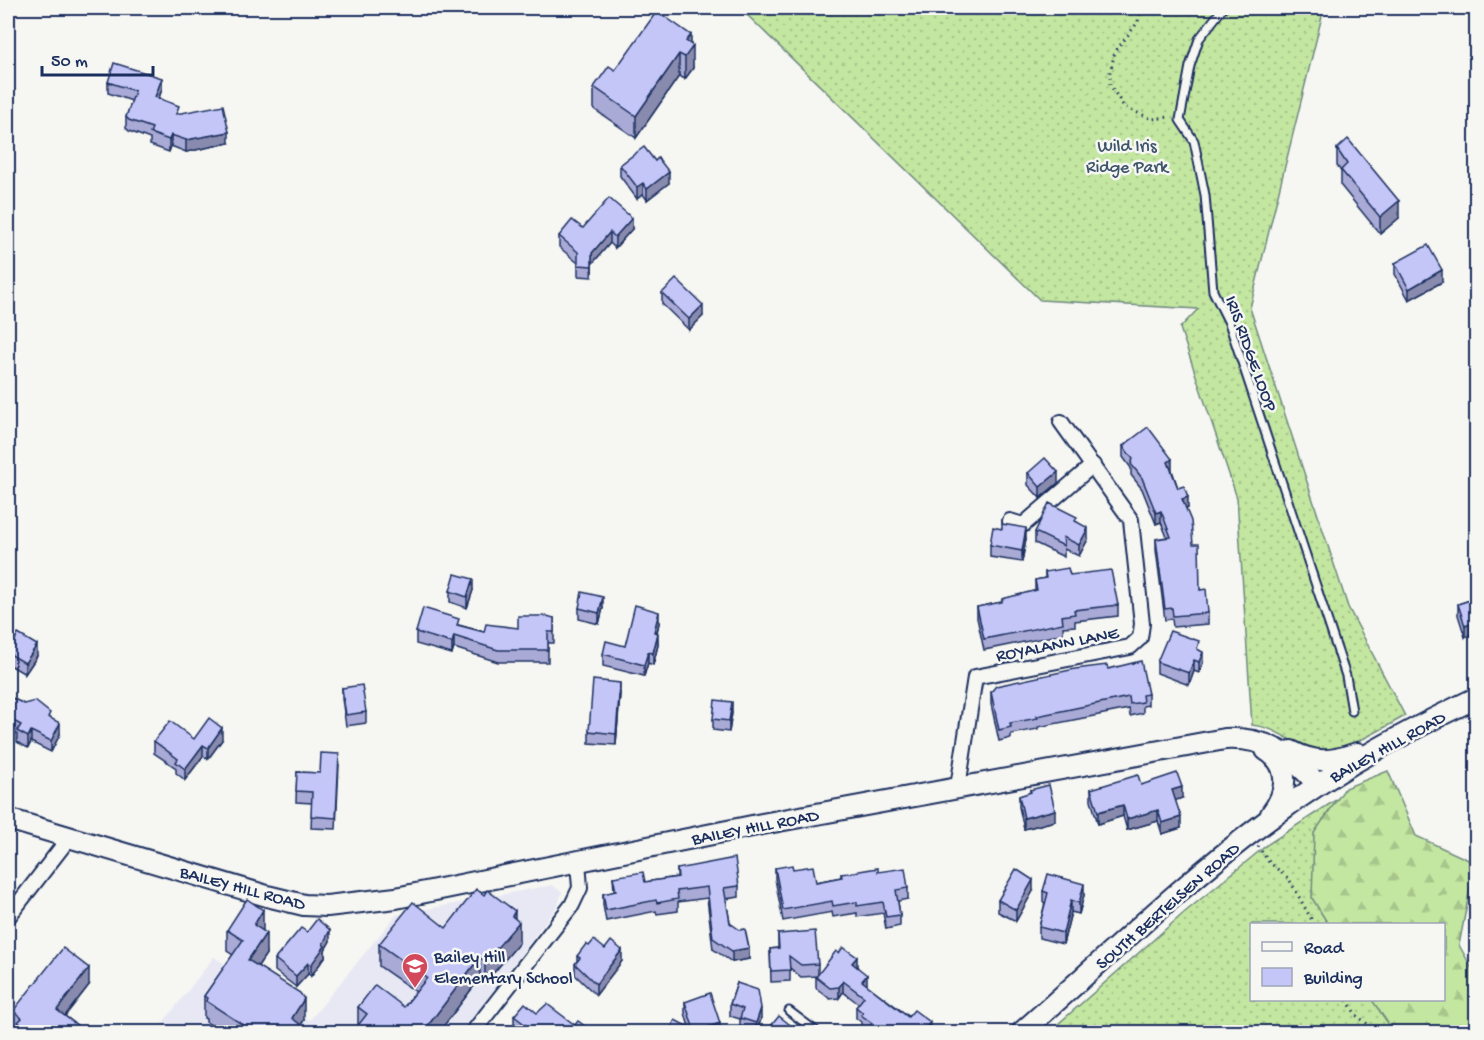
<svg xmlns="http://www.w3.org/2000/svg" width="1484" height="1040" font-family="'Gochi Hand',sans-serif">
<defs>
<pattern id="grass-dots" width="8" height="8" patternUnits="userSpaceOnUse" patternTransform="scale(1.5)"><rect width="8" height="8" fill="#c3e6a0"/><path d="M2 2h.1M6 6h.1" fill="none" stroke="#a7c68c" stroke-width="1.8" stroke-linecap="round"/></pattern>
<pattern id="forest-firs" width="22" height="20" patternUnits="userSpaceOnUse" patternTransform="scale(1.5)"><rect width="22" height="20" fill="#c3e6a0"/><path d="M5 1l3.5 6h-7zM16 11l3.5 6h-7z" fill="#a7c68c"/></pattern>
</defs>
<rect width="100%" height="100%" fill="#f6f6f2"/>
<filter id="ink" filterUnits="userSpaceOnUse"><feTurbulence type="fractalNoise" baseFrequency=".0167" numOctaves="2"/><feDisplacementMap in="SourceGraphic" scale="12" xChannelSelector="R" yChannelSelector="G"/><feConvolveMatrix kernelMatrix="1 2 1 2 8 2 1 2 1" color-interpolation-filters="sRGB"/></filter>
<g filter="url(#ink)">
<path fill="#e7e8f4" d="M 552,885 L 562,892 L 558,905 L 462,1032 L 156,1032 L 214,957 L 310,1020 L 396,915 Z"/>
<g fill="url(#grass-dots)" stroke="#6f8a7f" stroke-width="1.5">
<path d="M 740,8 L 1324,8 L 1250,308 L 1348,607 L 1405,716 C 1382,728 1336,759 1311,750 C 1289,742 1276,727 1252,725 L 1237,498 L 1180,328 L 1198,309 L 1040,300 Z"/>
<path d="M 1345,794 L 1393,924 L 1252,924 L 1252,1000 L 1420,1000 L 1435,1032 L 1049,1032 L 1185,912 L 1268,844 Z"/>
</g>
<path fill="url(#forest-firs)" stroke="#6f8a7f" stroke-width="1.5" d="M 1388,771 L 1416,836 L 1475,863 L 1459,945 L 1476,976 L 1476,1032 L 1394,1032 L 1372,1000 L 1444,1000 L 1444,924 L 1328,924 L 1312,898 L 1314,833 L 1345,788 Z"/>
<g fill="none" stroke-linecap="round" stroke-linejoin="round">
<g stroke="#1b2f5e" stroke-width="11">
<g id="service">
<path d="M 1223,8 L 1199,39 L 1190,66 L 1180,120 L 1194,141 L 1205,195 L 1213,291 L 1229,323 L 1346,676 L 1352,711"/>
<path d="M 789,1011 L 817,1032"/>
</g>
</g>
<g stroke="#1b2f5e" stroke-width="18">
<g id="minor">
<path d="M 1010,521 L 1023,525 L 1093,465"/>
<path d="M 958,787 L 975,677 L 1130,647 L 1140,638 L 1142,624 L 1131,520 L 1061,422"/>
<path d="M 8,917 L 69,838"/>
<path d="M 473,1032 L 572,905 L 580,888 L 578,861"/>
</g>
</g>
<g stroke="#1b2f5e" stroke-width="24">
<g id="secondary">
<path d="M 1266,750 C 1292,766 1287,793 1271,814"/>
<path d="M 1291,751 C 1316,764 1331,762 1357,753"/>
<path d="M 8,819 L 267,896 L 304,905 L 327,906 L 396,898 L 762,824 L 1225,739 C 1266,737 1291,754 1318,785"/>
<path d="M 1022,1032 C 1102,962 1179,886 1264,823 C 1330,773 1402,733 1476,698"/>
</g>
</g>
<g stroke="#1b2f5e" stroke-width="3" stroke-dasharray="1.5 4.5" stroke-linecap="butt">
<path d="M 1141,8 L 1138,22 L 1115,52 L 1110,72 L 1110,85 L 1124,107 L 1152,119 L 1170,117"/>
<path d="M 1258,846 L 1268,861 L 1289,879 L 1314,924"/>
<path d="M 1347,1000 L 1356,1015 L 1378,1032"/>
</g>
<use href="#service" stroke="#f6f6f2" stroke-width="7"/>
<use href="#minor" stroke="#f6f6f2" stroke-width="14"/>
<use href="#secondary" stroke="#f6f6f2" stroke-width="20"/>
</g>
<g fill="#a9aad5" stroke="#1b2f5e" stroke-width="1.5">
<path d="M 691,44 L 693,68 L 685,79 L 679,76 L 636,138 L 594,109 L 594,87 L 615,70 Z"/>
<path d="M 108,82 L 162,89 L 159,98 L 179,114 L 229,143 L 186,152 L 171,146 L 169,152 L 150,145 L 150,139 L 129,131 L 126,128 L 126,117 L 132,101 L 108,93 Z"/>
<path d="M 1337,149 L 1399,218 L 1380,234 L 1341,186 L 1341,172 L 1337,165 Z"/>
<path d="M 620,165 L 669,183 L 647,200 L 643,194 L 637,199 L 620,176 Z"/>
<path d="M 583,228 L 632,229 L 615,248 L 610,243 L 592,264 L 592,277 L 578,276 L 578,263 L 559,247 L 559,236 Z"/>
<path d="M 1395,263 L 1442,282 L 1409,300 L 1395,274 Z"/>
<path d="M 662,293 L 703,316 L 689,330 L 662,304 Z"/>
<path d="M 1123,446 L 1172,470 L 1178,488 L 1188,508 L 1186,509 L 1200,590 L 1208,613 L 1208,624 L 1173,627 L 1172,619 L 1165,620 L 1156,550 L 1156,539 L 1167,537 L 1161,522 L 1156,524 L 1142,489 L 1131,475 L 1131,468 L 1123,457 Z"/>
<path d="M 1028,473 L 1058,483 L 1040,498 L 1028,485 Z"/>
<path d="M 1077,522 L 1088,539 L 1079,556 L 1064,549 L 1064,557 L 1035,543 L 1035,532 Z"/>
<path d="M 1026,539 L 1022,562 L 990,557 L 990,545 Z"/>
<path d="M 1045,572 L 1070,575 L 1118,605 L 1118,616 L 1075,621 L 1075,626 L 1063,627 L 1063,634 L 984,650 L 977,618 L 977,607 L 1002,602 L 1002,599 L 1035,591 L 1035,580 L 1045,578 Z"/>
<path d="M 473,590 L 467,608 L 450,602 L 450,591 Z"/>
<path d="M 1476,598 L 1465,637 L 1458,615 L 1458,604 Z"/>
<path d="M 579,608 L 603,608 L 599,624 L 579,619 Z"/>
<path d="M 554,618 L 554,643 L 548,643 L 548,662 L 498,662 L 454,648 L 452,654 L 416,644 L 416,632 L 459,625 L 484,632 L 518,628 Z"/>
<path d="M 659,623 L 657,633 L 658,645 L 653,665 L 648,663 L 644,676 L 603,666 L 603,654 L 625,646 Z"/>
<path d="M 1199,650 L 1203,663 L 1199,673 L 1194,671 L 1189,685 L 1157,673 L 1157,662 Z"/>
<path d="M 8,652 L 37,656 L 25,674 L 8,664 Z"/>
<path d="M 1108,669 L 1148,694 L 1148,705 L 1143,706 L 1143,713 L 1130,716 L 1129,709 L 1038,727 L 1038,729 L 1011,734 L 1011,738 L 999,741 L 991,704 L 991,692 Z"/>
<path d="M 342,688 L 366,712 L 366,723 L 346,726 L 342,699 Z"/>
<path d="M 620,694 L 616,745 L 589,743 L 589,731 Z"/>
<path d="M 8,696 L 50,718 L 60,734 L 51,752 L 31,742 L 28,748 L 17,742 L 17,734 L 8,729 Z"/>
<path d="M 732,713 L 729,732 L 713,730 L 713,719 Z"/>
<path d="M 194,739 L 222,740 L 208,759 L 203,756 L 185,780 L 176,773 L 176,768 L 154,753 L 154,741 Z"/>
<path d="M 339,765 L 336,829 L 311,828 L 312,803 L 296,802 L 297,772 L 320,773 Z"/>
<path d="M 1141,785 L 1182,798 L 1175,800 L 1181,828 L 1162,834 L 1158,821 L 1127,830 L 1123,816 L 1098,824 L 1091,800 L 1091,789 Z"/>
<path d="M 1030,790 L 1055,821 L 1024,829 L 1019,807 L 1019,796 L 1030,793 Z"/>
<path d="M 775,868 L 793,869 L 816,882 L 841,877 L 841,874 L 878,872 L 908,888 L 908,899 L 898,901 L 900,915 L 900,926 L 886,929 L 883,913 L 857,917 L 857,913 L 833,917 L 832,912 L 783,921 L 775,879 Z"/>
<path d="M 677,869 L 739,886 L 739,897 L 726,899 L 730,923 L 749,959 L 732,962 L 713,949 L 707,898 L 678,902 L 678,911 L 657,914 L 656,911 L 606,921 L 603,905 L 603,894 L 614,892 L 613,877 L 645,882 L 677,877 Z"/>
<path d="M 1033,891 L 1016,921 L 998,912 L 998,900 Z"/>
<path d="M 1043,891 L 1084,895 L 1079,914 L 1071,912 L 1063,944 L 1039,938 L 1039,927 L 1045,903 L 1043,902 Z"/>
<path d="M 515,919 L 519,943 L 485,983 L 480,978 L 439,1032 L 353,1032 L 358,1026 L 358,1007 L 404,1007 L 416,992 L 379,966 L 379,944 L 446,928 Z"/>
<path d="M 227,930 L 263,931 L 266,954 L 258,966 L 304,1020 L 301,1025 L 310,1032 L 222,1032 L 206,1022 L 206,1019 L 204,1018 L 204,996 L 233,955 L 227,951 Z"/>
<path d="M 307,932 L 330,941 L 325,950 L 325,957 L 311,976 L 308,974 L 296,987 L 275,971 L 275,959 Z"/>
<path d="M 778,934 L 818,964 L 818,975 L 857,966 L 867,985 L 930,1032 L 868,1032 L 861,1026 L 861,1022 L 856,1018 L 856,1007 L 859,1004 L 843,992 L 839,998 L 830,999 L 816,988 L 816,977 L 817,976 L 801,977 L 790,968 L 790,981 L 771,982 L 770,949 L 778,948 Z"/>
<path d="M 589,946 L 622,961 L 596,995 L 575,975 L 575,964 L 577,961 L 577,956 Z"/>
<path d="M 737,983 L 761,1019 L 757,1032 L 750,1032 L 740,1029 L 740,1019 L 730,1016 L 730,1004 Z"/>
<path d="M 89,985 L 65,1016 L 86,1032 L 18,1032 L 13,1028 L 13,1011 Z"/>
<path d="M 685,1002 L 720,1032 L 669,1032 L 689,1027 L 685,1013 Z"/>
<path d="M 537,1013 L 575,1025 L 593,1032 L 520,1032 L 514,1028 L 514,1016 Z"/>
</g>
<g fill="#898bae" stroke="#1b2f5e" stroke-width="1.5">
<path d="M 691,35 L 691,49 L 693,46 L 693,68 L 685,79 L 685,57 L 686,41 Z"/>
<path d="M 679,54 L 679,76 L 636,138 L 636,116 Z"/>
<path d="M 162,78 L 162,89 L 155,108 L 155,97 Z"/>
<path d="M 229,132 L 229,143 L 186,152 L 186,140 Z"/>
<path d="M 171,135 L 171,146 L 169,152 L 169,140 Z"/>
<path d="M 669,172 L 669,183 L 647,200 L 647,189 Z"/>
<path d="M 643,183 L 643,194 L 637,199 L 637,187 Z"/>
<path d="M 1399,201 L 1399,218 L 1380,234 L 1380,217 Z"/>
<path d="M 632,218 L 632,229 L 615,248 L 615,237 Z"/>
<path d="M 610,232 L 610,243 L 592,264 L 592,277 L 592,253 Z"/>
<path d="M 1442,270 L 1442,282 L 1409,300 L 1409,289 Z"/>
<path d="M 703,305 L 703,316 L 689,330 L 689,319 Z"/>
<path d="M 1172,459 L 1172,470 L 1168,473 L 1168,462 Z"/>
<path d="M 1058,472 L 1058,483 L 1040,498 L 1040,487 Z"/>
<path d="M 1188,497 L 1188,508 L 1182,511 L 1182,499 Z"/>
<path d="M 1161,511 L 1161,522 L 1156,524 L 1156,513 Z"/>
<path d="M 1026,528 L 1026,539 L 1022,562 L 1022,551 Z"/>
<path d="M 1088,528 L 1088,539 L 1079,556 L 1079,545 Z"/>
<path d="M 473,579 L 473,590 L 467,608 L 467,597 Z"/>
<path d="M 603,597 L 603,608 L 599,624 L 599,613 Z"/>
<path d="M 659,612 L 659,623 L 654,643 L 654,632 Z"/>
<path d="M 1476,622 L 1476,633 L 1465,637 L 1465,626 Z"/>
<path d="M 658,633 L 658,645 L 653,665 L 653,653 Z"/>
<path d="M 454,636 L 454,648 L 452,654 L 452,643 Z"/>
<path d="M 37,645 L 37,656 L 25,674 L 25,663 Z"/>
<path d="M 648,652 L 648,663 L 644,676 L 644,665 Z"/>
<path d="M 1203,652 L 1203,663 L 1199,673 L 1199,662 Z"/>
<path d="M 1194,660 L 1194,671 L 1189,685 L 1189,673 Z"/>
<path d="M 620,683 L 620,694 L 616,745 L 616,734 Z"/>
<path d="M 732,702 L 732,713 L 729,732 L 729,721 Z"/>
<path d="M 60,723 L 60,734 L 51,752 L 51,741 Z"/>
<path d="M 222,728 L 222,740 L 208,759 L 208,748 Z"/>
<path d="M 31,731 L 31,742 L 28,748 L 28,737 Z"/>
<path d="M 203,745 L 203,756 L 185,780 L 185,769 Z"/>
<path d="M 1182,787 L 1182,798 L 1172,802 L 1172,790 Z"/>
<path d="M 1123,805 L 1123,816 L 1098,824 L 1098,812 Z"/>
<path d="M 1055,810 L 1055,821 L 1024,829 L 1024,818 Z"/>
<path d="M 1158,810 L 1158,821 L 1127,830 L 1127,819 Z"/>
<path d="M 1181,817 L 1181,828 L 1162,834 L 1162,823 Z"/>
<path d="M 1033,880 L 1033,891 L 1016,921 L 1016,910 Z"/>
<path d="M 1084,884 L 1084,895 L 1079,914 L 1079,903 Z"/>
<path d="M 1071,900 L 1071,912 L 1063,944 L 1063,933 Z"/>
<path d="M 263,910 L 263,932 L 254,925 Z"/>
<path d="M 515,911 L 515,926 L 519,922 L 519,943 L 485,983 L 485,962 Z"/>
<path d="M 330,930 L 330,941 L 325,950 L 325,957 L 311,976 L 311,965 Z"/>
<path d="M 266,933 L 266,954 L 248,981 L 248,960 Z"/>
<path d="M 749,948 L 749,959 L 732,962 L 732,951 Z"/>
<path d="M 622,950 L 622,961 L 596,995 L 596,984 Z"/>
<path d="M 480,957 L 480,978 L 439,1032 L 423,1032 Z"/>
<path d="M 857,957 L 857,968 L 852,963 Z"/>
<path d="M 308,963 L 308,974 L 296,987 L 296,976 Z"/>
<path d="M 89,968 L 89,985 L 57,1026 L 57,1010 Z"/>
<path d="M 867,975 L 867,986 L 862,981 Z"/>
<path d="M 843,981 L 843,992 L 839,998 L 839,987 Z"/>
<path d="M 304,999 L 304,1020 L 296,1032 L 292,1018 Z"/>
<path d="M 761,1008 L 761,1019 L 756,1032 L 756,1023 Z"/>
<path d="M 930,1022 L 930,1032 L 923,1032 Z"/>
<path d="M 720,1023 L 720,1032 L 696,1032 L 697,1031 Z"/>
</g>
<g fill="#c4c6f8" stroke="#1b2f5e" stroke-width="1.5">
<path d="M 657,11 L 691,35 L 686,41 L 693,46 L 685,57 L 679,54 L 636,116 L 594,87 L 609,66 L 615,70 Z"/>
<path d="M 114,63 L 162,78 L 155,97 L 179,106 L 176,114 L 223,105 L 229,132 L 186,140 L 171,135 L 169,140 L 150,133 L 152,128 L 129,120 L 126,117 L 135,91 L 108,82 Z"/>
<path d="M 1348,139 L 1399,201 L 1380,217 L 1341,170 L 1347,164 L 1337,149 Z"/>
<path d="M 644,147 L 655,161 L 658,158 L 669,172 L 647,189 L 643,183 L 637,187 L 620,165 Z"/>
<path d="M 609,198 L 632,218 L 615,237 L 610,232 L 592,253 L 592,266 L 578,265 L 578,252 L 559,236 L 572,220 L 583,228 Z"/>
<path d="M 1428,245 L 1442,270 L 1409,289 L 1395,263 Z"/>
<path d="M 676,279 L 703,305 L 689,319 L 662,293 Z"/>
<path d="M 1148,427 L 1172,459 L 1168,462 L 1178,488 L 1184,486 L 1188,497 L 1182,499 L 1191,521 L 1193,544 L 1199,544 L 1200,590 L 1206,589 L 1208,613 L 1173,616 L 1172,608 L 1165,609 L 1156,539 L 1171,537 L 1161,511 L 1156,513 L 1142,478 L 1131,464 L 1133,459 L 1123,446 Z"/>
<path d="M 1045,458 L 1058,472 L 1040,487 L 1028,473 Z"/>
<path d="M 1049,503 L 1077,517 L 1075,521 L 1088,528 L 1079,545 L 1063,537 L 1064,546 L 1035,532 Z"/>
<path d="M 1002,524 L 1026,528 L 1022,551 L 990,545 L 993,527 L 1002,529 Z"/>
<path d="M 1068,568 L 1070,575 L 1111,570 L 1118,605 L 1074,610 L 1075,614 L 1062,616 L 1063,623 L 984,639 L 977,607 L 1002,602 L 1002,599 L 1037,590 L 1035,580 L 1046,578 L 1045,572 Z"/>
<path d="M 455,574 L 473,579 L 467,597 L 450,591 Z"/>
<path d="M 582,592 L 603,597 L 599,613 L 579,608 Z"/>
<path d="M 1476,598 L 1476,622 L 1465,626 L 1458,604 Z"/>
<path d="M 635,605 L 659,612 L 654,632 L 658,633 L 653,653 L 648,652 L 644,665 L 603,654 L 606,641 L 625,646 Z"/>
<path d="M 423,608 L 459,619 L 457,625 L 484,632 L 486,624 L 518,628 L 518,616 L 547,616 L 554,618 L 554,632 L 548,632 L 548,650 L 498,650 L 454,636 L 452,643 L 416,632 Z"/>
<path d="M 1170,631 L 1199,641 L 1197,649 L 1203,652 L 1199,662 L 1194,660 L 1189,673 L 1157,662 Z"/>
<path d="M 18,634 L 37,645 L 25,663 L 8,653 Z"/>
<path d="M 1141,661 L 1148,694 L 1142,695 L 1143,702 L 1130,704 L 1129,697 L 1037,716 L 1038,718 L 1010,723 L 1011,727 L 999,730 L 991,692 L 996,686 L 1075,669 L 1107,665 L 1108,669 Z"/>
<path d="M 593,680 L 620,683 L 616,734 L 589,731 Z"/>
<path d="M 362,685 L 366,712 L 346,715 L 342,688 Z"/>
<path d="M 8,696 L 24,704 L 35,701 L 50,713 L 48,717 L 60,723 L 51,741 L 31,731 L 28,737 L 17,731 L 21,725 L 8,718 L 10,714 L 8,713 Z"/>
<path d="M 715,700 L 732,702 L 729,721 L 713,719 Z"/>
<path d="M 209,718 L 222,728 L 208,748 L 203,745 L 185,769 L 176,762 L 178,759 L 154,741 L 170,721 L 194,739 Z"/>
<path d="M 321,753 L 339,754 L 336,818 L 311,816 L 312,792 L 296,791 L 297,772 L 320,773 Z"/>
<path d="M 1177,773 L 1182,787 L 1172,790 L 1181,817 L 1162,823 L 1158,810 L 1127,819 L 1123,805 L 1098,812 L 1091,789 L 1138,775 L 1141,785 Z"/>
<path d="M 1049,785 L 1055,810 L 1024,818 L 1019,796 L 1031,792 L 1030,790 Z"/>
<path d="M 735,858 L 739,886 L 724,888 L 730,923 L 740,930 L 745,929 L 749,948 L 732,951 L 713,938 L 707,887 L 677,891 L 678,899 L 657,903 L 656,900 L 606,910 L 603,894 L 616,891 L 613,877 L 643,872 L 645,882 L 678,877 L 677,869 Z"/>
<path d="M 792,865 L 793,869 L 813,866 L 816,882 L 842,877 L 841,874 L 878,868 L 878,872 L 905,868 L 908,888 L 896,890 L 900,915 L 886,917 L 883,902 L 857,906 L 857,902 L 833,906 L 832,901 L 783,910 L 775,868 Z"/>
<path d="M 1016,869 L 1033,880 L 1016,910 L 998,900 Z"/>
<path d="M 1048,874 L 1084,884 L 1079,903 L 1071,900 L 1063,933 L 1039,927 L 1048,893 L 1043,891 Z"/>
<path d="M 476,889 L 484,895 L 487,890 L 515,911 L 512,916 L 519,922 L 485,962 L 480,957 L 423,1032 L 353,1032 L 367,1014 L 358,1007 L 375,985 L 404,1007 L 427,978 L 379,944 L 413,902 L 446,928 Z"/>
<path d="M 247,899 L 263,910 L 254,925 L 266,933 L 248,960 L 300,993 L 304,999 L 292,1018 L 310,1032 L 254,1032 L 206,1001 L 207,998 L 204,996 L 243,940 L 227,930 Z"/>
<path d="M 317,919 L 330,930 L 323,944 L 325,946 L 311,965 L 308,963 L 296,976 L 275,959 L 301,928 L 307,932 Z"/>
<path d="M 815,931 L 818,964 L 801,965 L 789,956 L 790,970 L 771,971 L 770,949 L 779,948 L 778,934 Z"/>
<path d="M 594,940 L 605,949 L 611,941 L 622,950 L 596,984 L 575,964 L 580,958 L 577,956 L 586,944 L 589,946 Z"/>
<path d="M 843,947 L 857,957 L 852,963 L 867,975 L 862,981 L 908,1017 L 914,1010 L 930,1022 L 923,1032 L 874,1032 L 868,1028 L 872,1023 L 861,1015 L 863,1013 L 856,1007 L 864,997 L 843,981 L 839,987 L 830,988 L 816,977 L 836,951 L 839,953 Z"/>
<path d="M 63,948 L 89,968 L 57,1010 L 86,1032 L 32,1032 L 18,1022 L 22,1018 L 13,1011 Z"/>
<path d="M 737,983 L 758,990 L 761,1008 L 756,1023 L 740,1018 L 743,1009 L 730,1004 Z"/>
<path d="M 710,993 L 720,1023 L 697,1031 L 696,1032 L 669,1032 L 675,1020 L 694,1030 L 685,1002 Z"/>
<path d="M 525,1003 L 537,1013 L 547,1004 L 575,1025 L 578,1021 L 593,1032 L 535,1032 L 514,1016 Z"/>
<path d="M 779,1016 L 799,1032 L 766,1032 Z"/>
</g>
</g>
<defs>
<g id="school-pin" transform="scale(1.35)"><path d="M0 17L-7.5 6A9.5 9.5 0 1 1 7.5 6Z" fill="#d1495b" stroke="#f6f6f2"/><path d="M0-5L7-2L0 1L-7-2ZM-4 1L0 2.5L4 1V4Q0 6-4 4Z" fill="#fff"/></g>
</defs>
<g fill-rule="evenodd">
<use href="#school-pin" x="415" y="966"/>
</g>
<g text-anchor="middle" stroke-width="5" stroke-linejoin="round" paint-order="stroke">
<g font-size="18" fill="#3d546b" stroke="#f6f6f2">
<text x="1127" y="151">Wild Iris<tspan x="1127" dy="21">Ridge Park</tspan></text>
</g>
<g font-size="18" fill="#1b2f5e" stroke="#f6f6f2">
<text transform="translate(1252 353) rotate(70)" y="6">IRIS RIDGE LOOP</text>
<text transform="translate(1057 643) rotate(-11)" y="6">ROYALANN LANE</text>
<text transform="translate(1387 746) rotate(-29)" y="6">BAILEY HILL ROAD</text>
<text transform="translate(755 826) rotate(-11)" y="6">BAILEY HILL ROAD</text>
<text transform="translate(243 887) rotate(15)" y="6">BAILEY HILL ROAD</text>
<text transform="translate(1167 905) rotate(-41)" y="6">SOUTH BERTELSEN ROAD</text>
</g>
<g font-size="18" fill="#1b2f5e" stroke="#f6f6f2" text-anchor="start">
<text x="434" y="962">Bailey Hill<tspan x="434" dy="21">Elementary School</tspan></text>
</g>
</g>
<rect width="1484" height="1040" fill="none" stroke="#f6f6f2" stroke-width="30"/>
<rect x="15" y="15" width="1454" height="1010" fill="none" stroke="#1b2f5e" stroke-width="2" filter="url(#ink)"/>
<rect x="1250" y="923" width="195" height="78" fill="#f6f6f2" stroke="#9ea6b7" stroke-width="1.5"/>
<rect x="1262" y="942" width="30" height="9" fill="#f6f6f2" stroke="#9ea6b7" stroke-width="1.5"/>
<text x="1304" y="953" font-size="18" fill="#1b2f5e">Road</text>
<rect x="1262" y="968" width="30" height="18" fill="#c4c6f8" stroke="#9ea6b7" stroke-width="1.5"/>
<text x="1304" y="983" font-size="18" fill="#1b2f5e">Building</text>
<path d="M42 66v9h111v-9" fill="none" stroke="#1b2f5e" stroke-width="3"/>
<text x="51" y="66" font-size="18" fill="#1b2f5e" stroke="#f6f6f2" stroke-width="4.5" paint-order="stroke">50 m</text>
</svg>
